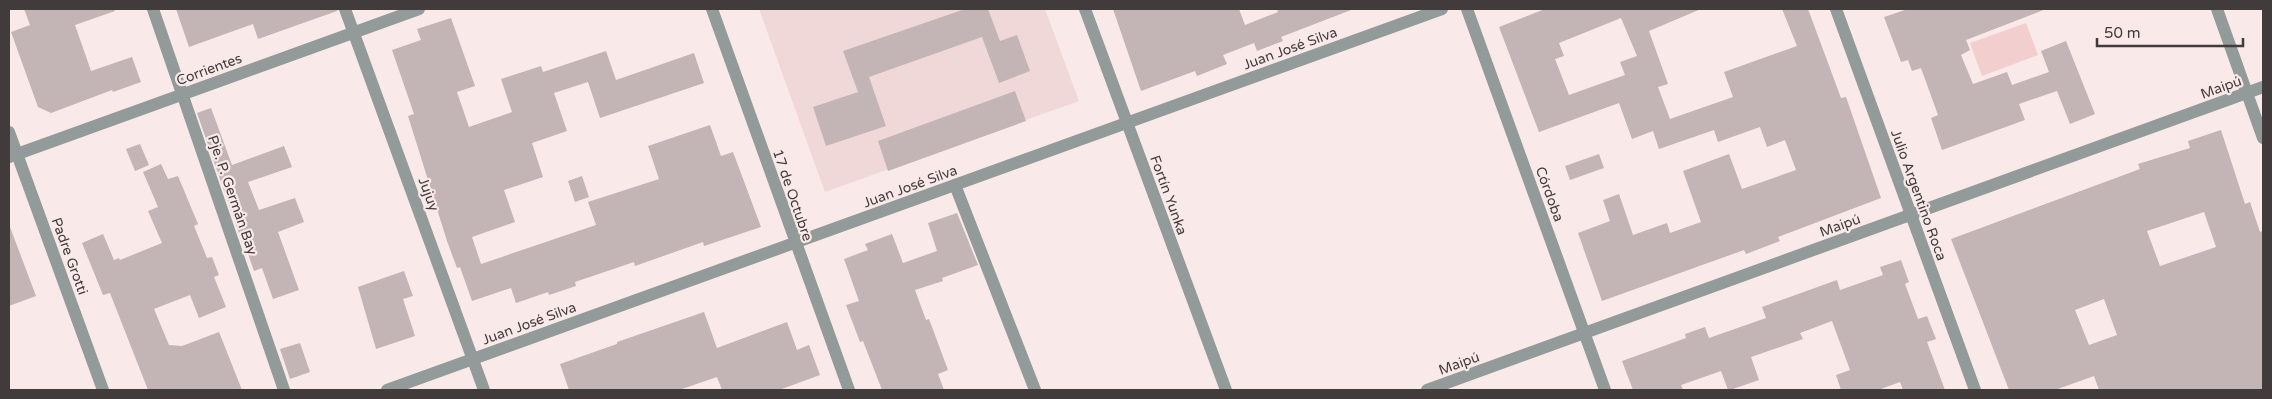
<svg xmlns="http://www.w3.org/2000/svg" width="2272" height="399" font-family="'Varela Round',sans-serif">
<rect width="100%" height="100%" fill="#f9e9e9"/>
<path fill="#f0d8d8" d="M 759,9 L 1045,9 L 1079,101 L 825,192 Z"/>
<path fill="#f3cecf" d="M 2026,23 L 2038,55 L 1982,76 L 1970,43 Z"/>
<g fill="#c3b5b5" fill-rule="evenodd">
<path d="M 24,9 L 114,9 L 115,11 L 75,25 L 91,71 L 132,57 L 141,82 L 113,92 L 112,90 L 51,113 L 38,107 L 11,32 L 30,25 Z"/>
<path d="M 176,9 L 337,9 L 337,11 L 258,39 L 253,24 L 189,47 Z"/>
<path d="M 965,9 L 988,9 L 1000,41 L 1017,35 L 1030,71 L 999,83 L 982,37 L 869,77 L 886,126 L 826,146 L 813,107 L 858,92 L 843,51 Z"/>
<path d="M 1113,9 L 1239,9 L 1245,25 L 1278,12 L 1277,9 L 1351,10 L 1281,37 L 1283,41 L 1257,51 L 1254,43 L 1223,55 L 1227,64 L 1197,76 L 1195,71 L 1141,91 Z"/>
<path d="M 1545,9 L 1701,9 L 1649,31 L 1668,84 L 1658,87 L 1670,119 L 1733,97 L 1724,72 L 1797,46 L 1782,9 L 1808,9 L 1841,98 L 1846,97 L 1881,198 L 1778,237 L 1780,241 L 1746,254 L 1744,250 L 1602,301 L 1578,233 L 1610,221 L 1603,200 L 1619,194 L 1633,235 L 1667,223 L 1670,233 L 1701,222 L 1683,171 L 1729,154 L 1742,189 L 1796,170 L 1785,140 L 1767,147 L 1760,127 L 1718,142 L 1714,130 L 1659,149 L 1653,131 L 1632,139 L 1619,103 L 1539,132 L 1499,27 ZM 1621,18 L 1637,56 L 1620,62 L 1625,75 L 1569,95 L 1555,59 L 1564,56 L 1559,43 Z"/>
<path d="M 1908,9 L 2046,9 L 1966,40 L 1970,50 L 1961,55 L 1973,84 L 2007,72 L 2012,85 L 2049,72 L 2041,51 L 2066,41 L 2095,114 L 2070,124 L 2057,91 L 2019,104 L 2025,120 L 1942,150 L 1931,118 L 1938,115 L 1921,68 L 1912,71 L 1908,60 L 1901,62 L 1884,17 Z"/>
<path d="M 451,18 L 475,86 L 457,92 L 469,127 L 512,112 L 501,79 L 541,66 L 543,72 L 606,51 L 616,80 L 694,53 L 704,83 L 600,118 L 588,82 L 554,93 L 567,131 L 532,143 L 543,177 L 504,190 L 515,222 L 472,237 L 481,264 L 596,225 L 588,202 L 659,179 L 648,146 L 710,125 L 721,156 L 733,152 L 761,227 L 704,246 L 703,242 L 635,266 L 634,262 L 575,282 L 576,286 L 549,295 L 548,292 L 516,303 L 511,288 L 472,301 L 460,267 L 457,268 L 447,241 L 408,116 L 414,114 L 392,50 L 421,40 L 417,29 Z"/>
<path d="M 1015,91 L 1026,121 L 888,171 L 878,141 Z"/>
<path d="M 211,108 L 232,165 L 284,146 L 292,167 L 248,182 L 259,210 L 295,198 L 304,222 L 278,232 L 299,290 L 273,299 L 262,268 L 254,271 L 244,242 L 242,242 L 197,113 Z"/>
<path d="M 2221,130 L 2245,204 L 2250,202 L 2260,232 L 2263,231 L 2263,390 L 2099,390 L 2094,376 L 2055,390 L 2009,390 L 1951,239 L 2140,169 L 2138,164 L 2190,148 L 2188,141 ZM 2204,212 L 2216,247 L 2160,266 L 2147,231 ZM 2104,299 L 2117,335 L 2089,345 L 2075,310 Z"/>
<path d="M 140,144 L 149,165 L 135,171 L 126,149 Z"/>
<path d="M 1599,154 L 1604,168 L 1570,180 L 1565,166 Z"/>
<path d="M 161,164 L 168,179 L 178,176 L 198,224 L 194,226 L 207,258 L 212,257 L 219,275 L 214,277 L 226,307 L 199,318 L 190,295 L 154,309 L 169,345 L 182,346 L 219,332 L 242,390 L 148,390 L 110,293 L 103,295 L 82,243 L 103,234 L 114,260 L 119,258 L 120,260 L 162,243 L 148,211 L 158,207 L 143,172 Z"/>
<path d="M 582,176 L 589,197 L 575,202 L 568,181 Z"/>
<path d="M 957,213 L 978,265 L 942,278 L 943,281 L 915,290 L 926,320 L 929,319 L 948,370 L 938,374 L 944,390 L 882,390 L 863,341 L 860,342 L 846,305 L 859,301 L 844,259 L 868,250 L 865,244 L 892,234 L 903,263 L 937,251 L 928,223 Z"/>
<path d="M 10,227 L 36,296 L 9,306 L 9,228 Z"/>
<path d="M 1901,260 L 1909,282 L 1905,284 L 1918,319 L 1927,316 L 1936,339 L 1927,342 L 1945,390 L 1903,390 L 1900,382 L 1878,390 L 1841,390 L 1836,375 L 1850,370 L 1832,321 L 1800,333 L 1803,339 L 1751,357 L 1759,380 L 1730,390 L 1728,390 L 1721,371 L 1681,385 L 1683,390 L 1633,390 L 1622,361 L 1686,338 L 1685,334 L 1705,327 L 1709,338 L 1766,318 L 1762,307 L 1837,280 L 1840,290 L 1883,275 L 1880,267 Z"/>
<path d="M 404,271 L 413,296 L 403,299 L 415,336 L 376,349 L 358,287 Z"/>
<path d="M 704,312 L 717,348 L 787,322 L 797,350 L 809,345 L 820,375 L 779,390 L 722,390 L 717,377 L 679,390 L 569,390 L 560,364 L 617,344 L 617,342 Z"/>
<path d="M 300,343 L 310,372 L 290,379 L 280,349 Z"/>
</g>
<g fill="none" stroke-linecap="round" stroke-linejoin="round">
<g stroke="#939a9a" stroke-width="12">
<path d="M 153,9 L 284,390"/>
<path d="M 345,9 L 484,390"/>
<path d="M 712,9 L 849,390"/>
<path d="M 1085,9 L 1226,390"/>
<path d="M 1467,9 L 1605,390"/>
<path d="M 1836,9 L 1975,390"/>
<path d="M 2217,9 L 2263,138"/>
<path d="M 9,132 L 103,390"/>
<path d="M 9,157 L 419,9"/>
<path d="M 955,185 L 1035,390"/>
<path d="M 387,390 L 1442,9"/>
<path d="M 1427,390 L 2263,87"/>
</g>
</g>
<g text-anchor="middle" stroke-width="4.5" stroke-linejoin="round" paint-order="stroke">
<g font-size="14" fill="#413b3b" stroke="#f9e9e9">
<text transform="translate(1290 48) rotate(-20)" y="5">Juan José Silva</text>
<text transform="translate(209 69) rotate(-20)" y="5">Corrientes</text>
<text transform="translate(2221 87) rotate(-20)" y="5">Maipú</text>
<text transform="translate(910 186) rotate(-20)" y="5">Juan José Silva</text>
<text transform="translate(429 194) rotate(70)" y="5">Jujuy</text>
<text transform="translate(1550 194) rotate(70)" y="5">Córdoba</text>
<text transform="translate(233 195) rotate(71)" y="5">Pje. P. Germán Bay</text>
<text transform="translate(793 195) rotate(71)" y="5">17 de Octubre</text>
<text transform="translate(1169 195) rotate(70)" y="5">Fortín Yunka</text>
<text transform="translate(1919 195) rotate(70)" y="5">Julio Argentino Roca</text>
<text transform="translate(1840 225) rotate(-20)" y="5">Maipú</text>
<text transform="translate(70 256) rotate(70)" y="5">Padre Grotti</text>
<text transform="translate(529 323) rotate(-20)" y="5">Juan José Silva</text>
<text transform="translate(1459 363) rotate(-20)" y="5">Maipú</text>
</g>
</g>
<rect width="2272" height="399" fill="none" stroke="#413b3b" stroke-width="20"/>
<path d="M2097 38v8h146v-8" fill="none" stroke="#413b3b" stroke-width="2.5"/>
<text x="2104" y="38" font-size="15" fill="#413b3b" stroke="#f9e9e9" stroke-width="4" paint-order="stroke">50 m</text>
</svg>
